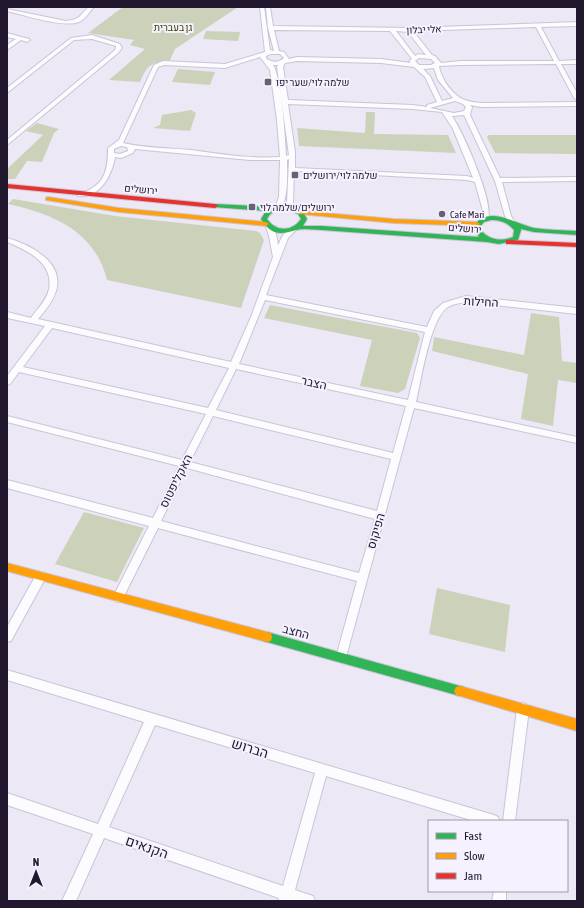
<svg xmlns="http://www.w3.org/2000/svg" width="584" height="908" font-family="'Asap Condensed',Heebo,sans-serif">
<rect width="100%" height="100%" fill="#ece8f6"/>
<g fill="#ccd2ba">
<path d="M 123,7 L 238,7 L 175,49 L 170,60 C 150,63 148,64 140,82 L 109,80 L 145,49 L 130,45 L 134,40 L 88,33 Z"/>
<path d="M 206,31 L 240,32 L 238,41 L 203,39 Z"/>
<path d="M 178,69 L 215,72 L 210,85 L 172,82 Z"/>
<path d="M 191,110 L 196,113 L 190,131 L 153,128 L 160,125 L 162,115 Z"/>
<path d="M 366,112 L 375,112 L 374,134 L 448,135 L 456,153 L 299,146 L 297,128 L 365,133 Z"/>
<path d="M 37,123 L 59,129 L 54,133 L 42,162 L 27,161 L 15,179 L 7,179 L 7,169 L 43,135 L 26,131 Z"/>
<path d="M 489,135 L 577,135 L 577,154 L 495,153 L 487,137 Z"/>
<path d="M 13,199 L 115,216 L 256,231 L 260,233 L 264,240 L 241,308 L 107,280 C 95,231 53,214 8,204 Z"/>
<path d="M 270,305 L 417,333 L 420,338 L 405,389 L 398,393 L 360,386 L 372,340 L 264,318 Z"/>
<path d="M 531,313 L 559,317 L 562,361 L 577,363 L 577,383 L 558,380 L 553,426 L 521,419 L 528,374 L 432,351 L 434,337 L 524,355 Z"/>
<path d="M 84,512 L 144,528 L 117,582 L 55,564 Z"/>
<path d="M 437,588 L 510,605 L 505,652 L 429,634 Z"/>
</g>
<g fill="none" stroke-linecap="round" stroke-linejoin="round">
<g stroke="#cac4d7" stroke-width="2">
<g id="street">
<path d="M 89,7 L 94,7 C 89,12 86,19 79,22 C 63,28 24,15 7,11 L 7,9 L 66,21 C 82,19 78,16 89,7 Z"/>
<path d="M 260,7 L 264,7 L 270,50 L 274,51 L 268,28 L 266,7 L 270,7 L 273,26 L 409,28 L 577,22 L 577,26 L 541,27 L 559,61 L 577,60 L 577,64 L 561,64 L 577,93 L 577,100 L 574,98 L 556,64 L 460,65 L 439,66 C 441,79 453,96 465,100 C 470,102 476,102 481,103 L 577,102 L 577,106 L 481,107 L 470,105 L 472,107 L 470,115 L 500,178 L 577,177 L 577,181 L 502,182 L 511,216 L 516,224 L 515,225 L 511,225 L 505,216 L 495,181 L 464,115 L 452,116 C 463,132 494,202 488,219 L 485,221 L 482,219 L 483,211 L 475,182 L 467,180 L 298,171 L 294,172 L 293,203 L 297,209 L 294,211 L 292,210 L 287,203 L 289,159 L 287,160 C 287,171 289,205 278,210 L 275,208 L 279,197 L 280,160 L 250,160 L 135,149 L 133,153 L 121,158 L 115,157 C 112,175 100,199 78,196 L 78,194 C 104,187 108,172 108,148 L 119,140 L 154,65 L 163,61 L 225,64 L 265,52 ZM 536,27 L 554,61 L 460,61 L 441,63 L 435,56 L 432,55 L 413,31 ZM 274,30 L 390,31 L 412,59 L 409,61 L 411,63 L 381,59 L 297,57 L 289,59 L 284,52 L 279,51 ZM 396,31 L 408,32 L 426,55 L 418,54 L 415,56 ZM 271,54 L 280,54 L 284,58 C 278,63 272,63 266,58 L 266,56 ZM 260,57 L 270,70 L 277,120 L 280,157 C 250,159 220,154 191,150 C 168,148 146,148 123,143 L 158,67 L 164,65 L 225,68 ZM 419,58 L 431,59 L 435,63 L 431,65 L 419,65 L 415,61 ZM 297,61 L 381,63 L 414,67 L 425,77 L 437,102 L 427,105 L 427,107 L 413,105 L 288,100 L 283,67 L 285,63 ZM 273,65 L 278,65 L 277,67 L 289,155 L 286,156 C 285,136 282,79 273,65 ZM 434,68 L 438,80 L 453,98 L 442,101 L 430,76 L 423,69 ZM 455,101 L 463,104 L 466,107 L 464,111 L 454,113 L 430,108 ZM 288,104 L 413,109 L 442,112 L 453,129 L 473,178 L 467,176 L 295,168 L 295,152 ZM 121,146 L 127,147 L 128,151 L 120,154 L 114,153 L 114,149 Z"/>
<path d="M 7,33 L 29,39 L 30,40 L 27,42 L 21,40 L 7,50 L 7,45 L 16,39 L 7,37 Z"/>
<path d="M 92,35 L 120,44 L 122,48 L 118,53 L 7,145 L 7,140 L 114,51 L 116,48 L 116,46 L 92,39 L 74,40 L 7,93 L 7,88 L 71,38 Z"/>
<path d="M 269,225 C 276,228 277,238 278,245 L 283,235 L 291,228 L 295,228 L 296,230 L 288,238 L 266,295 L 427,327 L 434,311 L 443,303 L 466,296 L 577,308 L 577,314 L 466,302 C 461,303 453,304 448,307 C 430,318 421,381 416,402 L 577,437 L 577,443 L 414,408 L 346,657 L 345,661 L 341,662 L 337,661 L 336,657 L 357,581 L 158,528 L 122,600 L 118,602 L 114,600 L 113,597 L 149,526 L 7,488 L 7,480 L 153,518 L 179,466 L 7,422 L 7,416 L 182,460 L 206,414 L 19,372 L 10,384 L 7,385 L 7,376 L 45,326 L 7,318 L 7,312 L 31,318 C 37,309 47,300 49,289 C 54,263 27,250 7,242 L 7,238 C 29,244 65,262 56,291 C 53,301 45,311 38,319 L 231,362 L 251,317 L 273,257 L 269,236 L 266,227 ZM 265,300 L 425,332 L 408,400 L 239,364 ZM 52,328 L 229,368 L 208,408 L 23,367 ZM 236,369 L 406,406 L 393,453 L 216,410 ZM 213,416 L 391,459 L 377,511 L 190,462 ZM 187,468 L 375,519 L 359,573 L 161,521 Z"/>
<path d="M 41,572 L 45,573 L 46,576 L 45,579 L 11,641 L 7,642 L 7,627 L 37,573 Z"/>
<path d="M 7,670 L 494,815 L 498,817 L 500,821 L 474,821 L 326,776 L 295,890 L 313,896 L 315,901 L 278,901 L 279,898 L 104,838 L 76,901 L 62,901 L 93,834 L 7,805 L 7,793 L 98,824 L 144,722 L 7,680 ZM 155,725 L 315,773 L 283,886 L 109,827 Z"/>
<path d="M 523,703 L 527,705 L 529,709 L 515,821 L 503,821 L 517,709 L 519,705 Z"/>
<path d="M 494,891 L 506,891 L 506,901 L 492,901 Z"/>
</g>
</g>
<g stroke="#cac4d7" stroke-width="2">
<g id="fast">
<path d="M 215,204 L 273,207 L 287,205 L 303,212 L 307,219 L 303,226 L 322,226 L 479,237 L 473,228 C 486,203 515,224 534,228 C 548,230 563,230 577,231 L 577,235 L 534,232 L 521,229 L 521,230 L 518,240 L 499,244 L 487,242 L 322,230 C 314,230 304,228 296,230 C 279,235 271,235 261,219 L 266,211 L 213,207 L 213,205 ZM 286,209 L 298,214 L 301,219 C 292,232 276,232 267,219 C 271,211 278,209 286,209 ZM 491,220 C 501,220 508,223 514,230 L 513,237 C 500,242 488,240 479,228 L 484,222 Z"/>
<path d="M 267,632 L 460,686 L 464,687 L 466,691 L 464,695 L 460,696 L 267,642 L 263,641 L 262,637 L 263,633 Z"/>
</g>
</g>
<g stroke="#cac4d7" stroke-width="2">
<g id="slow">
<path d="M 48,197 L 119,208 L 266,222 L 269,224 L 266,226 L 119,212 L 46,200 L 46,198 Z"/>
<path d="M 301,211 L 394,219 L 477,222 L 480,224 L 477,226 L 394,223 L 299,214 L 299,212 Z"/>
<path d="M 7,563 L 267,632 L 271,633 L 272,637 L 271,641 L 267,642 L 7,571 Z"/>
<path d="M 460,686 L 577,719 L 577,731 L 460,696 L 456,695 L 454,691 L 456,687 Z"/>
</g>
</g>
<g stroke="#cac4d7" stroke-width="2">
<g id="jam">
<path d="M 7,184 L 215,204 L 218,206 L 215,208 L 7,188 Z"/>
<path d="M 506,240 L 577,243 L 577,247 L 509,244 L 506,244 Z"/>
</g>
</g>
<use href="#street" fill="#fcfcfe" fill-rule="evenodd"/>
<use href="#fast" fill="#30b455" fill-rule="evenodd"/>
<use href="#slow" fill="#ff9f0a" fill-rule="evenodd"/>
<use href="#jam" fill="#e5322d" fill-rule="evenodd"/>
</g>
<g fill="#686175" stroke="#f5f1ff" stroke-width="1.5">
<rect x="264" y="78" width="8" height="8" rx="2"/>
<rect x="291" y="171" width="8" height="8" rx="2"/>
<rect x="248" y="203" width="8" height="8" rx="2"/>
<circle cx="442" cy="214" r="4"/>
</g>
<g text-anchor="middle" stroke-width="4" stroke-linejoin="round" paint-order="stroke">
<g font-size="10" fill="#394501" stroke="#f5f1ff">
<text x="173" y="31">גן בעברית</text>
</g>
<g font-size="10" fill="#211830" stroke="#f5f1ff">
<text transform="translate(424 29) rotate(-2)" y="4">אלי יבלון</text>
<text transform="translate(141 189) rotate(5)" y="4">ירושלים</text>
<text transform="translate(465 228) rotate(4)" y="4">ירושלים</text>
</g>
<g font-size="10" fill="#211830" stroke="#f5f1ff" text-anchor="start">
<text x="276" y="86">שלמה לוי/שער יפו</text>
<text x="303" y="179">שלמה לוי/ירושלים</text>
<text x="260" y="211">ירושלים/שלמה לוי</text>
<text x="450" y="218">Cafe Mari</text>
</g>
<g font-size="12" fill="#211830" stroke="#f5f1ff">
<text transform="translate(481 302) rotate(3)" y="4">החילות</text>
<text transform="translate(314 383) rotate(12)" y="4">הצבר</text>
<text transform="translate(176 481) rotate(-63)" y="4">האקליפטוס</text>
<text transform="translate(376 531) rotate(-74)" y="4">הפיקוס</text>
<text transform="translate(296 632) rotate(15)" y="4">החצב</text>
</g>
<g font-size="14" fill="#211830" stroke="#f5f1ff">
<text transform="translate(250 748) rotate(17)" y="5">הברוש</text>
<text transform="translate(147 847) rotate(19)" y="5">הקנאים</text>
</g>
</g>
<rect width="584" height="908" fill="none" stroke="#211830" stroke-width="16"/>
<rect x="428" y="820" width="140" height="72" fill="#f5f1ff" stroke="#a09aac"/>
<rect x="436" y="833" width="20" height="6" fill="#30b455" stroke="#a09aac"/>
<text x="464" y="840" font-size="12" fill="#211830">Fast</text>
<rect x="436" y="853" width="20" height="6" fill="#ff9f0a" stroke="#a09aac"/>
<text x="464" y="860" font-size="12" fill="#211830">Slow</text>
<rect x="436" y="873" width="20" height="6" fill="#e5322d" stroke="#a09aac"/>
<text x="464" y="880" font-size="12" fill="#211830">Jam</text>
<g transform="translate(36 872)" stroke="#f5f1ff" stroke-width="3" paint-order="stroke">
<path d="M0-3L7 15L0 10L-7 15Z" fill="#211830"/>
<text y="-6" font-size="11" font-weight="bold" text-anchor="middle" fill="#211830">N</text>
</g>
</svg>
